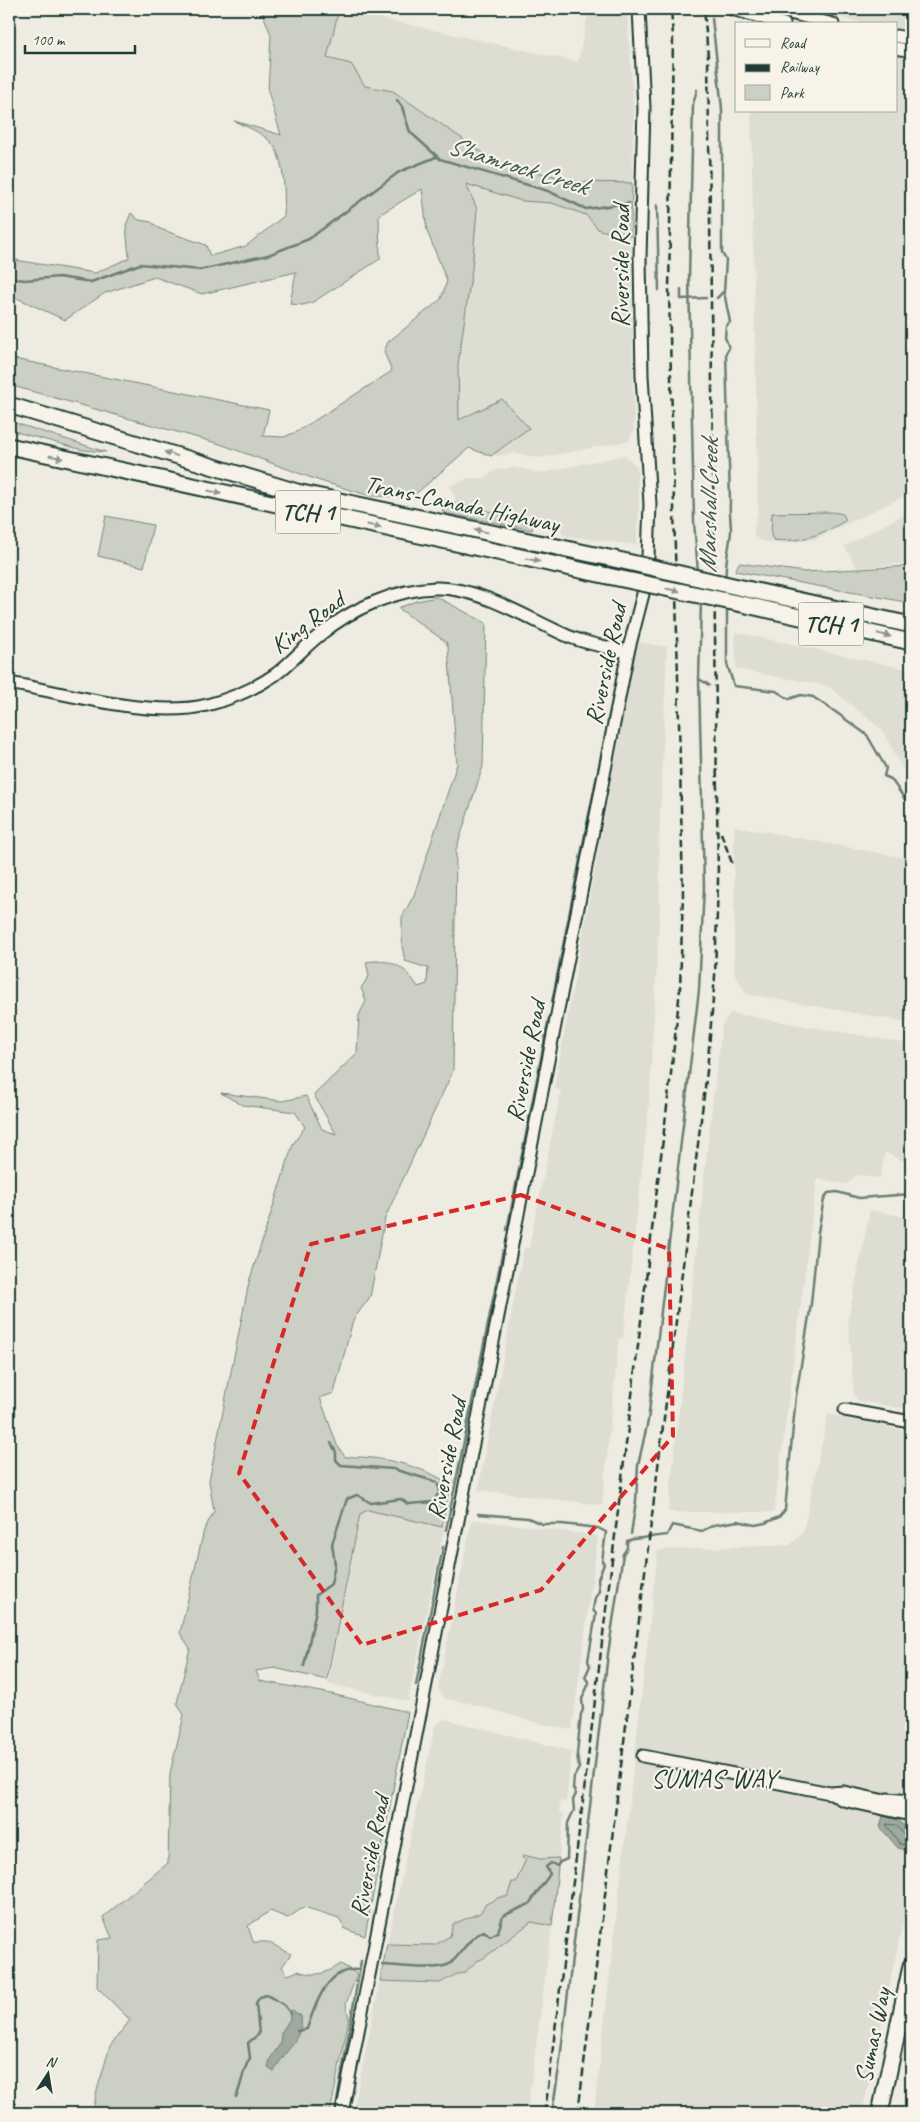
<svg xmlns="http://www.w3.org/2000/svg" width="920" height="2122" font-family="Caveat,sans-serif">
<rect width="100%" height="100%" fill="#eeece1"/>
<filter id="ink" filterUnits="userSpaceOnUse"><feTurbulence type="fractalNoise" baseFrequency=".02" numOctaves="2"/><feDisplacementMap in="SourceGraphic" scale="10" xChannelSelector="R" yChannelSelector="G"/><feConvolveMatrix kernelMatrix="1 2 1 2 8 2 1 2 1" color-interpolation-filters="sRGB"/></filter>
<g filter="url(#ink)">
<g fill="#ddddd2">
<path d="M 337,9 L 578,62 L 589,9 L 627,9 L 634,117 L 632,183 L 578,182 L 496,162 L 393,91 L 365,86 L 351,64 L 327,58 Z"/>
<path d="M 798,9 L 911,9 L 911,32 L 896,29 L 896,24 L 870,24 Z"/>
<path d="M 896,54 L 911,57 L 911,493 L 815,539 L 780,544 L 763,541 L 756,538 L 753,533 L 758,510 L 751,111 L 896,111 Z"/>
<path d="M 465,183 L 522,201 L 552,203 L 586,215 L 599,230 L 631,236 L 634,431 L 628,441 L 539,458 L 515,453 L 496,456 L 459,420 L 458,364 L 472,269 L 477,209 Z"/>
<path d="M 625,455 L 637,467 L 639,505 L 636,545 L 567,536 L 561,533 L 562,529 L 457,502 L 450,486 L 469,478 L 484,478 L 496,470 L 513,467 L 541,473 Z"/>
<path d="M 911,511 L 911,563 L 857,568 L 844,546 Z"/>
<path d="M 735,632 L 911,670 L 911,784 L 882,730 L 828,686 L 736,669 Z"/>
<path d="M 637,642 L 667,647 L 659,842 L 660,903 L 649,1106 L 623,1339 L 619,1338 L 602,1505 L 478,1490 L 524,1248 L 529,1248 L 561,1090 L 554,1089 Z"/>
<path d="M 734,826 L 911,859 L 911,1023 L 746,994 L 734,972 Z"/>
<path d="M 730,1013 L 911,1044 L 911,1165 L 885,1152 L 880,1178 L 856,1175 L 847,1184 L 817,1179 L 774,1512 L 668,1512 L 709,1133 L 722,1025 Z"/>
<path d="M 870,1210 L 911,1218 L 911,1410 L 859,1401 L 854,1395 L 848,1320 Z"/>
<path d="M 828,1414 L 911,1432 L 911,1885 L 862,2113 L 594,2113 L 658,1550 L 790,1545 L 803,1533 Z"/>
<path d="M 362,1507 L 445,1525 L 408,1701 L 328,1684 Z"/>
<path d="M 472,1519 L 598,1536 L 572,1730 L 544,1725 L 469,1703 L 446,1699 L 438,1689 Z"/>
<path d="M 444,1719 L 572,1751 L 566,1802 L 560,1801 L 559,1811 L 564,1814 L 559,1858 L 527,1858 L 516,1882 L 512,1882 L 507,1897 L 500,1897 L 486,1904 L 480,1913 L 453,1924 L 450,1936 L 435,1945 L 387,1944 L 435,1726 Z"/>
<path d="M 531,1922 L 552,1926 L 527,2113 L 353,2113 L 380,1981 L 440,1983 L 446,1981 L 457,1974 L 464,1973 L 477,1961 L 484,1958 Z"/>
</g>
<g fill="#cccfc4" stroke="#76867c">
<path d="M 261,9 L 339,9 L 327,58 L 351,64 L 365,86 L 393,91 L 496,162 L 578,182 L 632,183 L 631,236 L 599,230 L 586,215 L 552,203 L 522,201 L 466,184 L 477,209 L 472,269 L 458,364 L 459,420 L 502,399 L 529,428 L 491,456 L 469,448 L 412,497 L 371,496 L 320,481 L 220,444 L 9,385 L 9,358 L 269,410 L 263,436 L 284,437 L 298,431 L 392,371 L 384,352 L 388,342 L 441,299 L 447,281 L 427,231 L 422,189 L 379,215 L 380,259 L 313,302 L 303,305 L 290,304 L 296,272 L 202,294 L 155,277 L 105,293 L 65,320 L 17,298 L 9,292 L 9,259 L 95,273 L 129,258 L 126,225 L 131,213 L 139,220 L 151,222 L 160,229 L 206,245 L 210,256 L 246,246 L 284,216 C 285,197 285,163 274,146 C 266,134 247,127 234,121 L 281,135 L 268,91 L 271,35 Z"/>
<path d="M 9,421 L 106,452 L 83,450 L 9,430 Z"/>
<path d="M 439,498 L 534,523 L 532,530 L 444,513 L 438,500 Z"/>
<path d="M 832,512 L 843,514 L 846,520 C 824,534 800,543 774,540 L 771,536 L 772,513 Z"/>
<path d="M 106,516 L 153,525 L 144,567 L 98,556 Z"/>
<path d="M 739,563 L 805,572 L 911,566 L 911,603 L 735,571 Z"/>
<path d="M 437,597 L 486,623 L 483,766 L 456,850 L 453,1071 L 385,1218 L 370,1297 L 353,1320 L 334,1393 L 320,1398 L 337,1445 L 345,1457 C 376,1455 426,1466 450,1485 L 442,1527 L 368,1510 L 360,1514 L 327,1680 L 274,1668 L 256,1671 L 260,1681 L 327,1693 L 408,1712 L 365,1936 L 345,1929 L 339,1918 L 304,1907 L 288,1918 L 270,1911 L 248,1926 L 253,1942 L 268,1942 L 291,1954 L 282,1967 L 288,1975 L 298,1971 C 316,1977 325,1974 341,1964 L 357,1974 L 346,2004 L 349,2018 L 330,2113 L 93,2113 L 96,2094 L 110,2046 L 130,2020 L 97,1987 L 98,1940 L 112,1938 L 103,1917 L 168,1863 L 170,1773 L 184,1715 L 177,1703 L 190,1648 L 180,1633 L 204,1530 L 214,1511 L 209,1481 L 249,1282 L 293,1144 L 305,1127 L 295,1112 L 242,1105 L 221,1093 L 282,1101 L 306,1096 L 322,1129 L 336,1134 L 314,1095 L 357,1053 L 359,1015 L 366,1001 L 361,988 L 369,976 L 366,962 C 391,958 405,966 418,987 L 427,984 L 428,968 L 405,961 L 402,946 L 402,917 L 414,895 L 457,764 L 448,647 L 446,642 L 398,608 L 416,601 Z"/>
<path d="M 523,1855 L 540,1859 L 559,1858 L 552,1926 L 531,1922 L 484,1958 L 477,1961 L 464,1973 L 457,1974 L 440,1983 L 380,1981 L 387,1944 L 435,1945 L 450,1936 L 453,1924 L 480,1913 L 486,1904 L 500,1897 L 507,1897 L 512,1882 L 516,1882 L 526,1859 L 522,1858 Z"/>
</g>
<g fill="#9fa99f" stroke="#6c7e74">
<path d="M 883,1816 L 899,1820 L 911,1836 L 910,1851 L 898,1848 L 880,1827 Z"/>
<path d="M 292,2010 L 301,2016 C 305,2037 281,2055 274,2072 L 268,2068 L 270,2059 L 280,2044 L 281,2033 L 290,2019 L 289,2012 Z"/>
</g>
<g fill="none" stroke-linecap="round" stroke-linejoin="round">
<path stroke="#52685f" stroke-width="1" d="M 911,1838 L 906,1837 L 896,1825 L 886,1824 L 900,1844 L 911,1846"/>
<g stroke="#6c7e74" stroke-width="2.5">
<path d="M 712,18 L 722,109 L 722,253 L 726,260 L 724,292 L 730,322 L 726,326 L 725,337 L 729,348 L 726,353 L 730,502 C 729,513 731,521 731,531 C 730,548 724,562 726,580"/>
<path d="M 697,90 L 693,104 L 689,278 L 694,521 L 698,573"/>
<path d="M 397,100 L 402,107 L 410,132 L 440,159 L 548,191 L 586,209 L 629,203"/>
<path d="M 657,205 L 659,290"/>
<path d="M 9,278 L 25,280 L 59,277 L 91,282 L 140,264 L 200,270 L 268,255 L 309,239 L 399,172 L 436,157"/>
<path d="M 681,289 L 681,299 L 706,298"/>
<path d="M 717,298 L 723,292"/>
<path d="M 701,601 L 699,679 L 709,685"/>
<path d="M 727,607 L 727,664 L 734,686 L 776,691 L 789,699 L 801,695 L 813,697 L 837,713 L 867,735 L 886,768 L 884,776 L 891,779 L 911,808"/>
<path d="M 616,681 L 622,655"/>
<path d="M 608,720 L 615,688"/>
<path d="M 587,824 L 607,727"/>
<path d="M 552,1002 L 585,834"/>
<path d="M 507,1230 L 549,1018"/>
<path d="M 331,1443 L 336,1452 L 336,1460 L 341,1465 L 393,1469 L 437,1482 L 440,1491 L 434,1501"/>
<path d="M 446,1530 L 503,1250"/>
<path d="M 631,1534 L 636,1501 L 638,1465 L 648,1421 L 699,990 L 704,887 L 699,679"/>
<path d="M 633,1539 L 667,1535 L 672,1525 L 702,1531 L 714,1525 L 738,1521 L 755,1525 L 765,1523 L 779,1517 L 785,1510 L 796,1396 L 811,1304 L 818,1232 L 824,1199 L 828,1193 L 837,1192 L 859,1198 L 911,1194"/>
<path d="M 304,1666 L 316,1610 L 316,1595 L 331,1584 L 335,1564 L 332,1544 L 347,1499 L 357,1495 L 371,1503 L 401,1499 L 408,1504 L 434,1502 L 451,1509"/>
<path d="M 416,1685 L 443,1547"/>
<path d="M 382,1965 C 396,1965 441,1972 451,1963 C 463,1952 468,1938 484,1931 L 490,1936 L 498,1932 L 503,1916 L 529,1904 L 550,1874 L 546,1867 L 551,1863 L 557,1866 L 560,1862 L 567,1859 L 568,1823 L 574,1810 L 573,1800 L 576,1794 L 573,1788 L 574,1777 L 579,1768 L 577,1754 L 581,1714 L 583,1710 L 582,1699 L 589,1683 L 585,1677 L 590,1666 L 588,1661 L 596,1614 L 593,1610 L 595,1598 L 599,1591 L 598,1579 L 604,1564 L 602,1561 L 606,1532 L 598,1528 L 562,1524 L 542,1524 L 528,1518 L 478,1514"/>
<path d="M 297,2031 L 307,2029 C 315,2005 327,1966 359,1970"/>
<path d="M 236,2097 C 243,2082 241,2073 250,2058 L 248,2043 L 259,2034 L 256,2003 L 260,1997 L 267,1995 L 284,2005 L 291,2014"/>
<path d="M 335,2113 L 361,1961"/>
<path d="M 552,2113 L 559,2068 L 608,1654 L 623,1554 L 627,1548 L 627,1541 L 633,1539"/>
</g>
<g stroke="#1f3d34" stroke-width="15">
<g id="secondary">
<path d="M 732,9 L 784,24"/>
<path d="M 774,9 L 833,24"/>
<path d="M 896,36 L 911,39"/>
<path d="M 896,48 L 911,51"/>
<path d="M 9,683 C 66,693 151,719 207,705 C 231,699 256,688 276,674 C 292,662 305,646 321,634 C 351,609 396,589 436,588 C 480,587 530,620 570,637 C 589,644 609,648 628,652"/>
<path d="M 845,1410 L 911,1422"/>
<path d="M 643,1756 L 830,1793 L 844,1792 L 894,1803"/>
<path d="M 836,1796 L 843,1800 L 911,1815"/>
<path d="M 342,2113 L 628,652 L 643,594 L 648,557 L 650,504 L 642,376 L 640,258 L 644,108 L 639,9"/>
</g>
</g>
<g stroke="#1f3d34" stroke-width="19">
<g id="highway">
<path d="M 9,405 L 297,492 L 614,559"/>
<path d="M 9,446 L 608,576"/>
<path d="M 751,590 L 911,625"/>
<path d="M 751,606 L 911,642"/>
<path d="M 887,1801 L 911,1803"/>
<path d="M 880,2113 L 911,1966"/>
</g>
</g>
<use href="#secondary" stroke="#f7f3e8" stroke-width="11"/>
<use href="#highway" stroke="#f7f3e8" stroke-width="15"/>
<g stroke="#1f3d34" stroke-width="2.5" stroke-dasharray="8 4" stroke-linecap="butt">
<path d="M 721,833 L 732,863"/>
<path d="M 545,2113 L 672,1065 L 680,989 L 683,894 L 669,291 L 673,36 L 671,9"/>
<path d="M 578,2113 L 707,1071 L 715,976 L 718,881 L 708,56 L 704,9"/>
</g>
<g stroke="#1f3d34" stroke-width="19" stroke-linecap="butt">
<g id="highway-bridge">
<path d="M 614,559 L 751,590"/>
<path d="M 608,576 L 751,606"/>
</g>
</g>
<use href="#highway-bridge" stroke="#f7f3e8" stroke-width="15"/>
</g>
<defs><path id="oneway-solid" d="M-6-.8H1V-3.2L6.5 0L1 3.2V.8H-6Z" transform="scale(1.25)"/></defs>
<g fill="#8b988e">
<use href="#oneway-solid" transform="translate(171 454) rotate(-163)"/>
<use href="#oneway-solid" transform="translate(56 457) rotate(12)"/>
<use href="#oneway-solid" transform="translate(215 492) rotate(12)"/>
<use href="#oneway-solid" transform="translate(374 526) rotate(12)"/>
<use href="#oneway-solid" transform="translate(481 531) rotate(-168)"/>
<use href="#oneway-solid" transform="translate(533 560) rotate(12)"/>
<use href="#oneway-solid" transform="translate(673 590) rotate(12)"/>
<use href="#oneway-solid" transform="translate(884 635) rotate(13)"/>
</g>
</g>
<path fill="none" stroke="#d62828" stroke-width="4" stroke-dasharray="10 6" stroke-linejoin="round" d="M 521,1195 L 669,1249 L 673,1436 L 541,1590 L 362,1645 L 239,1473 L 311,1244 Z"/>
<g text-anchor="middle" stroke-width="4.5" stroke-linejoin="round" paint-order="stroke">
<g fill="#f7f3e8" stroke="#60746a" stroke-width="1">
<rect x="275.5" y="490.5" width="65" height="43" rx="4"/>
<rect x="798.5" y="602.5" width="65" height="43" rx="4"/>
</g>
<g font-size="24" font-weight="bold" fill="#1f3d34">
<text x="308" y="520">TCH 1</text>
<text x="831" y="632">TCH 1</text>
</g>
<g font-size="25" fill="#1f3d34" stroke="#f7f3e8">
<text transform="translate(620 266) rotate(-90)" y="9">Riverside Road</text>
<text transform="translate(462 503) rotate(12)" y="9">Trans-Canada Highway</text>
<text transform="translate(307 622) rotate(-37)" y="9">King Road</text>
<text transform="translate(605 664) rotate(-78)" y="9">Riverside Road</text>
<text transform="translate(525 1061) rotate(-79)" y="9">Riverside Road</text>
<text transform="translate(446 1459) rotate(-79)" y="9">Riverside Road</text>
<text transform="translate(369 1856) rotate(-79)" y="9">Riverside Road</text>
<text transform="translate(872 2035) rotate(-78)" y="9">Sumas Way</text>
</g>
<g font-size="26" font-style="italic" fill="#3f584f" stroke="#f7f3e8">
<text transform="translate(518 165) rotate(17)" y="9">Shamrock Creek</text>
<text transform="translate(708 506) rotate(-89)" y="9">Marshall Creek</text>
</g>
<g font-size="26" letter-spacing="1" fill="#1f3d34" stroke="#f7f3e8">
<text x="714" y="1787">SUMAS WAY</text>
</g>
</g>
<rect width="920" height="2122" fill="none" stroke="#f7f3e8" stroke-width="30"/>
<rect x="15" y="15" width="890" height="2092" fill="none" stroke="#1f3d34" stroke-width="2" filter="url(#ink)"/>
<rect x="735" y="22" width="162" height="90" fill="#f7f3e8" stroke="#a1aaa0"/>
<rect x="745" y="39" width="25" height="8" fill="#f7f3e8" stroke="#a1aaa0"/>
<text x="780" y="48" font-size="15" fill="#1f3d34">Road</text>
<rect x="745" y="64" width="25" height="8" fill="#1f3d34" stroke="#a1aaa0"/>
<text x="780" y="72" font-size="15" fill="#1f3d34">Railway</text>
<rect x="745" y="85" width="25" height="15" fill="#cccfc4" stroke="#a1aaa0"/>
<text x="780" y="98" font-size="15" fill="#1f3d34">Park</text>
<g transform="translate(48 2074) rotate(12)" stroke="#f7f3e8" stroke-width="4" paint-order="stroke">
<path d="M0-4L9 19L0 12L-9 19Z" fill="#1f3d34"/>
<text y="-8" font-size="14" font-weight="bold" text-anchor="middle" fill="#1f3d34">N</text>
</g>
<path d="M25 45v8h110v-8" fill="none" stroke="#1f3d34" stroke-width="2.5"/>
<text x="32" y="45" font-size="15" fill="#1f3d34" stroke="#f7f3e8" stroke-width="4" paint-order="stroke">100 m</text>
</svg>
